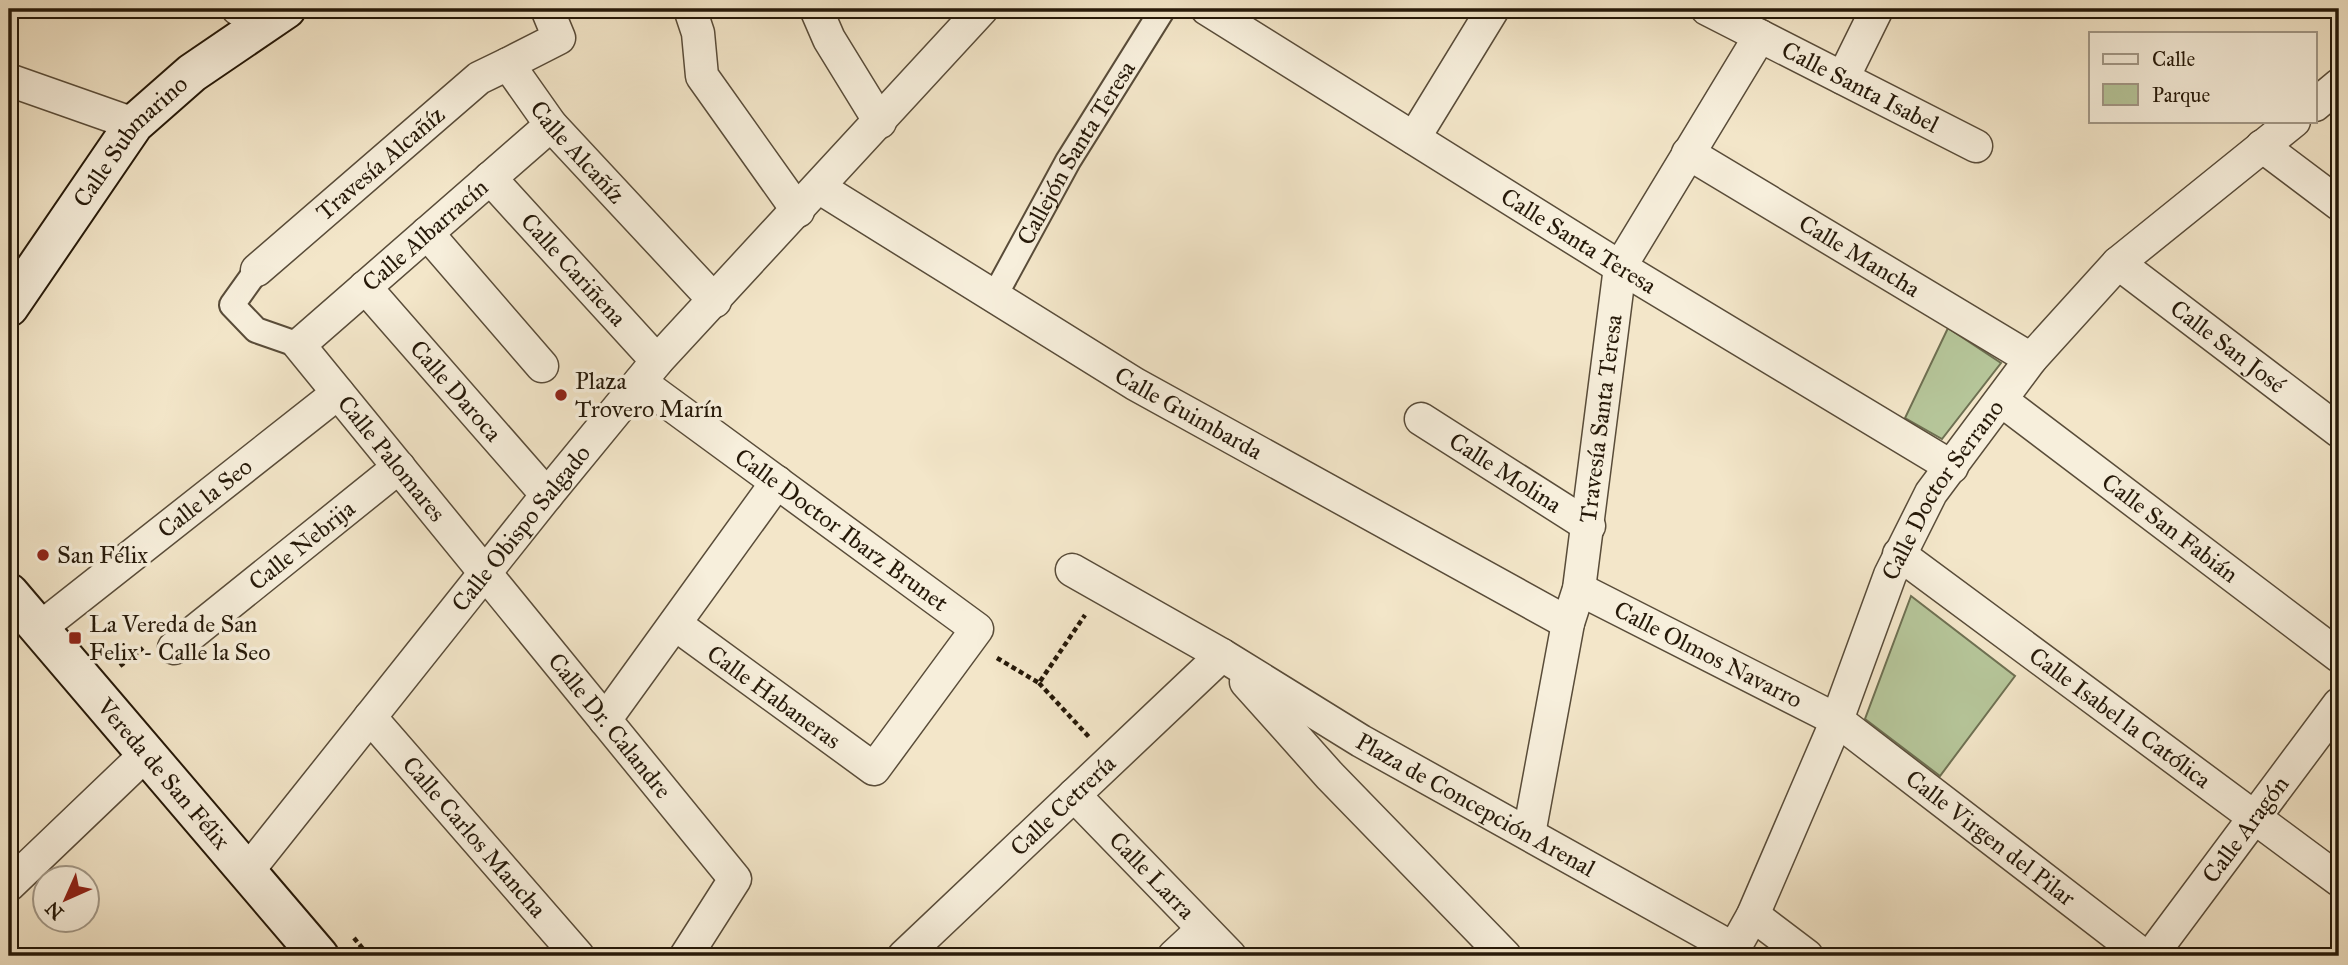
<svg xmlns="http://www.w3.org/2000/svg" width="2348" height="965" font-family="'IM FELL Great Primer',serif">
<rect width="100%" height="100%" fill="#f3e6c9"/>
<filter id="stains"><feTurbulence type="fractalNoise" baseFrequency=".00286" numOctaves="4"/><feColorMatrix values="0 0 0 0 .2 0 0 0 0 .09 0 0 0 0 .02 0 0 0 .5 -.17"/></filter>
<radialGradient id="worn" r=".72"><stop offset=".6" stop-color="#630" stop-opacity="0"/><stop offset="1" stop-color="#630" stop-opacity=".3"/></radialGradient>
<g fill="#b6c69a" stroke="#6e7052" stroke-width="2">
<path d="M 1948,328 L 2001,363 L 1942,439 L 1905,418 Z"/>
<path d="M 1911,596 L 2015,676 L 1940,776 L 1865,719 Z"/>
</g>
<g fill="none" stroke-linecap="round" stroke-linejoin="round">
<g stroke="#594c39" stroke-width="28">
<g id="pedestrian">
<path d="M 257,270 L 232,305 L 256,330 L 299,345"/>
<path id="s1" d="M 994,297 L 1068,161 L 1163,9"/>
</g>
</g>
<g stroke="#594c39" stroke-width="35">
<g id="minor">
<path d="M 238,9 L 267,19"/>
<path id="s2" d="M 547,9 L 559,38 L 508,64 L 551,125 L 715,301"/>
<path d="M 690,9 L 698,33 L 702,76 L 798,211"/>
<path d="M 816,9 L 829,39 L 880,122"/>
<path id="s3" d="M 1207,9 L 1620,267 L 1952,467"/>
<path id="s4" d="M 1707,9 L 1976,146"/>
<path d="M 1843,78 L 1877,9"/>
<path d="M 9,80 L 134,124"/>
<path d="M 2315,105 L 2339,85"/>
<path id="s5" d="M 551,125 L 299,345 L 735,879 L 686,956"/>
<path d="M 1414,138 L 1493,9"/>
<path d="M 2262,146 L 2339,204"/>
<path id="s6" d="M 1688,153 L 2031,359"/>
<path id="s7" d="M 490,178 L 657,361"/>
<path id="s8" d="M 820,188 L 1135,384 L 1568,623"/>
<path d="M 427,233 L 542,366"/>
<path id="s9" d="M 2118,263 L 2339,431"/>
<path id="s10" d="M 257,270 L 479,78 L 508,64"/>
<path id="s11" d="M 365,287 L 547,495"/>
<path id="s12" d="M 640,382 L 977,629 L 874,769 L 675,624"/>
<path id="s13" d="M 2001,400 L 2339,656"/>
<path id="s14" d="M 1421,419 L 1589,526"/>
<path id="s15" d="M 1899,554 L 2339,880"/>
<path id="s16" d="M 1072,570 L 1222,655 L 1361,741 L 1734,949"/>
<path id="s17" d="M 1579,589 L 1837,720 L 2144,956"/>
<path id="s18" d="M 40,628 L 338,393"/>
<path id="s19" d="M 174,648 L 399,467"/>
<path d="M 1246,682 L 1330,776 L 1505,956"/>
<path id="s20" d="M 370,717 L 578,956"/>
<path d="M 605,720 L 777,482"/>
<path id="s21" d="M 1074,795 L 1230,956"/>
<path id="s22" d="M 1529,834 L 1568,623 L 1579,589 L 1620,267 L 1760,36"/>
<path id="s23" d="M 246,873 L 547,495 L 657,361 L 982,9"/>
<path d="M 9,885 L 145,755"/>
<path d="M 1753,915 L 1807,956"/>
<path id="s24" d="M 904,956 L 1222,655"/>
<path d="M 1174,956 L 1203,929"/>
<path id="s25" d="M 1730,956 L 1753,915 L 1837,720 L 1890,575 L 1931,493 L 2031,359 L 2118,263 L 2294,121"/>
<path id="s26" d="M 2151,956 L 2339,704"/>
</g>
</g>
<g stroke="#261909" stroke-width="42">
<g id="secondary">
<path id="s27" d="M 9,307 L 134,124 L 192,73 L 286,9"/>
<path id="s28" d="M 9,593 L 319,956"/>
</g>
</g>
<g stroke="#261909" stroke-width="4.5" stroke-dasharray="5 3.5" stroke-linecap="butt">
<path d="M 997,658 L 1039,683 L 1085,615"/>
<path d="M 120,666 L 143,648"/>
<path d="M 1039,683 L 1089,737"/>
<path d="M 354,938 L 369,956"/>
</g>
<use href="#pedestrian" stroke="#f7efdc" stroke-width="24"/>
<use href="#minor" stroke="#f7efdc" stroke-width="32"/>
<use href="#secondary" stroke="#f7efdc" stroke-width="38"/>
</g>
<g fill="#8f2418" stroke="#f7efdc" stroke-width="2.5">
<circle cx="561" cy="395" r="7"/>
<circle cx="43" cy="555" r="7"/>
<rect x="68" y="631" width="14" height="14" rx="3.5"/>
</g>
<g text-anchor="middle" stroke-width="7" stroke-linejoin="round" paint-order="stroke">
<g font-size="24" fill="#261909" stroke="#f7efdc">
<text dy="8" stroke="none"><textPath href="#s4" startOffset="172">Calle Santa Isabel</textPath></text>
<text dy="8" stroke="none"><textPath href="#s27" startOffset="206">Calle Submarino</textPath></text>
<text dy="8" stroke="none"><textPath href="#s2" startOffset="201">Calle Alcañíz</textPath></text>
<text dy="8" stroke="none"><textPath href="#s1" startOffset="166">Callejón Santa Teresa</textPath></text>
<text dy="8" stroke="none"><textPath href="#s10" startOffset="163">Travesía Alcañíz</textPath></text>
<text transform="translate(425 235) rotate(-41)" y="8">Calle Albarracín</text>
<text dy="8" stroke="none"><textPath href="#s3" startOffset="438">Calle Santa Teresa</textPath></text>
<text dy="8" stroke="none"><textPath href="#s6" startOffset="200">Calle Mancha</textPath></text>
<text dy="8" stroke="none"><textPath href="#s7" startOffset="124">Calle Cariñena</textPath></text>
<text dy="8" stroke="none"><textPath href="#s9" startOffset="138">Calle San José</textPath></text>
<text dy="8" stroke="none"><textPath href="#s11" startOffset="138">Calle Daroca</textPath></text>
<text dy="8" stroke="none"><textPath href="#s8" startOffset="432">Calle Guimbarda</textPath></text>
<text dy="8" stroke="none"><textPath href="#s22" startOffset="422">Travesía Santa Teresa</textPath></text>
<text dy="8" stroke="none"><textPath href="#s5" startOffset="481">Calle Palomares</textPath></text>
<text dy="8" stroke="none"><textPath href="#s14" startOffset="100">Calle Molina</textPath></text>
<text dy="8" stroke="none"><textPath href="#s25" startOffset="514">Calle Doctor Serrano</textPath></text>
<text dy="8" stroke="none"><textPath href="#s18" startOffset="210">Calle la Seo</textPath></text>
<text dy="8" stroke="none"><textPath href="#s23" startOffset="441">Calle Obispo Salgado</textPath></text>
<text dy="8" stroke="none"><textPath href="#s13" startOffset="212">Calle San Fabián</textPath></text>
<text dy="8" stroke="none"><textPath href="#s12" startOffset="250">Calle Doctor Ibarz Brunet</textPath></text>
<text dy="8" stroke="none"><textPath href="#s19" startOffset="164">Calle Nebrija</textPath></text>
<text dy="8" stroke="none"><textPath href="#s17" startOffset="145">Calle Olmos Navarro</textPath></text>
<text transform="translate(774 697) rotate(36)" y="8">Calle Habaneras</text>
<text dy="8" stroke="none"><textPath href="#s15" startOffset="275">Calle Isabel la Católica</textPath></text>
<text dy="8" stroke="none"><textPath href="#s5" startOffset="826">Calle Dr. Calandre</textPath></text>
<text dy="8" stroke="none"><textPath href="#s28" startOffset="238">Vereda de San Félix</textPath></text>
<text dy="8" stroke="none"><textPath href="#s24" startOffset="219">Calle Cetrería</textPath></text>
<text dy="8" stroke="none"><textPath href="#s16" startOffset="467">Plaza de Concepción Arenal</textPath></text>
<text dy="8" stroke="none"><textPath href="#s26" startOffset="158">Calle Aragón</textPath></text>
<text dy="8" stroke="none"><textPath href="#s20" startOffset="159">Calle Carlos Mancha</textPath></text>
<text dy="8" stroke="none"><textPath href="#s17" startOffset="483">Calle Virgen del Pilar</textPath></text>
<text dy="8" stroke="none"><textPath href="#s21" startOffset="112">Calle Larra</textPath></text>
</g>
<g font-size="24" fill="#261909" stroke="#f7efdc" text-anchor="start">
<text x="575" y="389">Plaza<tspan x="575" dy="28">Trovero Marín</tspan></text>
<text x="57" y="563">San Félix</text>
<text x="89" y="632">La Vereda de San<tspan x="89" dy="28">Felix - Calle la Seo</tspan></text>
</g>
</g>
<rect width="2348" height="965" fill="none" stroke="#f3e6c9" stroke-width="35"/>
<rect x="10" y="10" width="2327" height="944" fill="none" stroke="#261909" stroke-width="3.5"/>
<rect x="18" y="18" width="2313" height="930" fill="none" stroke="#261909" stroke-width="2"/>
<rect x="2089" y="32" width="228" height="91" fill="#f7efdc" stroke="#a39988" stroke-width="2"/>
<rect x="2103" y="54" width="35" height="10" fill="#f7efdc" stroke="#a39988" stroke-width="2"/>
<text x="2152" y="66" font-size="21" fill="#261909">Calle</text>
<rect x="2103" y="84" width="35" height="21" fill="#b6c69a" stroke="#a39988" stroke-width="2"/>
<text x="2152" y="102" font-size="21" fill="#261909">Parque</text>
<g transform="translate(66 899) rotate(225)"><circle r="33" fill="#f7efdc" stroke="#a39988" stroke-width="2"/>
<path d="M0-5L12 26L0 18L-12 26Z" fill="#8f2418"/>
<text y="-10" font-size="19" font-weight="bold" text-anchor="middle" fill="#261909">N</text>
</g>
<rect width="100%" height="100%" filter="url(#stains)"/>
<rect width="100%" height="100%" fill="url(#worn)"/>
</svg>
